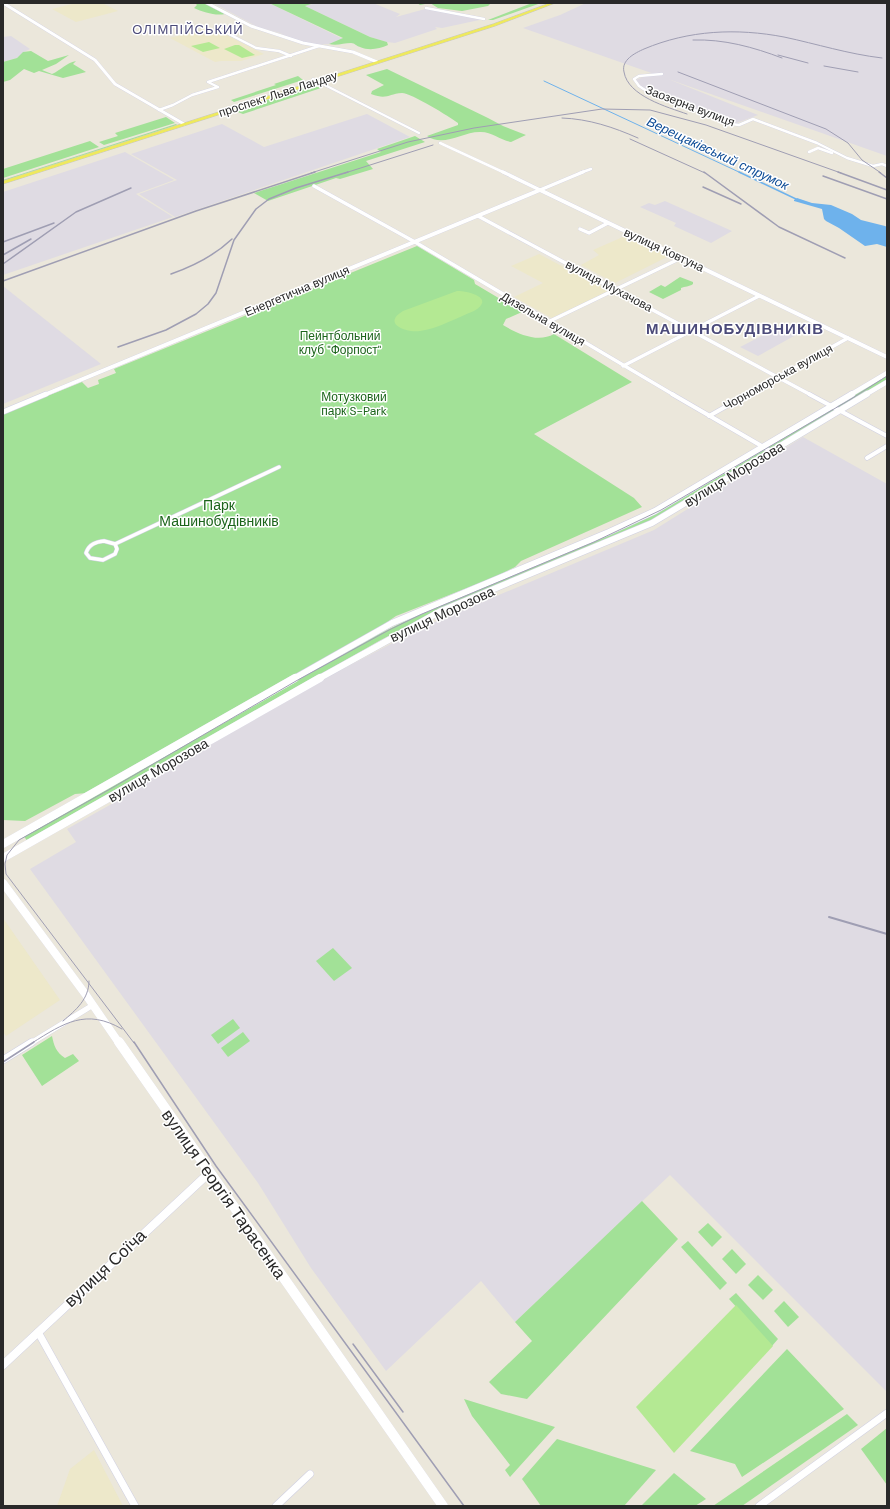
<svg xmlns="http://www.w3.org/2000/svg" width="890" height="1509" font-family="'DM Sans',sans-serif">
<rect width="100%" height="100%" fill="#ebe7db"/>
<g fill="#dfdbe3">
<path d="M 213,3 L 269,3 L 343,39 L 329,44 L 313,45 L 296,41 L 280,33 L 258,27 Z"/>
<path d="M 316,3 L 373,3 L 400,14 L 396,17 L 425,9 L 484,19 L 442,28 L 435,27 L 437,29 L 395,43 L 387,42 L 370,37 L 305,6 Z"/>
<path d="M 586,3 L 887,3 L 887,156 L 668,79 L 758,115 L 734,124 L 655,93 L 642,87 L 636,80 L 646,76 L 657,75 L 523,28 L 560,15 Z"/>
<path d="M 11,36 L 30,49 L 24,52 L 17,58 L 3,62 L 3,37 Z"/>
<path d="M 367,114 L 410,137 L 175,217 L 139,194 L 177,180 L 131,154 L 222,124 L 264,147 Z"/>
<path d="M 125,152 L 174,180 L 136,194 L 173,217 L 3,275 L 3,192 Z"/>
<path d="M 665,201 L 732,231 L 711,243 L 674,226 L 676,223 L 640,207 L 649,203 L 655,205 Z"/>
<path d="M 3,286 L 101,364 L 3,404 Z"/>
<path d="M 785,324 L 803,331 L 758,356 L 740,347 Z"/>
<path d="M 803,437 L 887,484 L 887,1392 L 670,1175 L 515,1322 L 481,1281 L 386,1371 L 311,1268 L 258,1183 L 30,869 L 76,842 L 67,829 L 117,801 L 175,763 L 303,690 L 425,626 L 654,530 Z"/>
</g>
<g fill="#ede8ca">
<path d="M 76,3 L 102,3 L 118,11 L 76,22 L 52,9 Z"/>
<path d="M 211,27 L 264,54 L 241,61 L 221,61 L 215,62 L 170,38 Z"/>
<path d="M 625,236 L 665,254 L 664,255 L 667,257 L 615,283 L 581,265 L 599,255 L 593,250 Z"/>
<path d="M 539,254 L 609,291 L 552,318 L 514,297 L 543,283 L 511,266 Z"/>
<path d="M 3,918 L 60,1000 L 6,1036 L 3,1032 Z"/>
<path d="M 94,1450 L 123,1506 L 57,1506 L 70,1469 Z"/>
</g>
<g fill="#a2e197">
<path d="M 195,3 L 203,3 L 225,14 C 215,16 203,12 194,8 L 197,5 Z"/>
<path d="M 269,3 L 314,3 L 305,6 L 370,37 L 387,42 L 388,45 C 379,49 369,51 360,47 C 356,46 355,43 351,43 C 344,43 337,46 329,44 L 343,38 Z"/>
<path d="M 417,3 L 491,3 L 488,6 L 462,11 L 438,8 L 430,3 L 420,5 Z"/>
<path d="M 532,3 L 541,3 L 493,20 L 488,20 Z"/>
<path d="M 31,51 L 48,61 L 69,55 L 56,64 L 42,70 L 52,74 C 61,70 66,63 76,61 L 73,64 L 86,72 L 63,78 L 39,71 L 34,73 L 24,69 L 10,80 L 3,82 L 3,62 L 17,58 L 23,52 Z"/>
<path d="M 387,69 L 488,118 L 503,126 L 526,135 L 511,142 C 500,140 492,132 481,132 C 463,131 444,148 427,136 L 458,125 L 458,123 C 450,117 411,93 402,93 C 388,94 387,100 371,94 L 372,91 L 384,85 L 366,75 Z"/>
<path d="M 298,76 L 303,80 L 234,102 L 231,100 L 276,85 L 274,84 Z"/>
<path d="M 312,85 L 321,88 L 243,114 L 235,111 Z"/>
<path d="M 166,117 L 175,123 L 104,145 L 99,142 L 118,136 L 115,133 Z"/>
<path d="M 176,124 L 177,125 L 3,181 L 3,180 Z"/>
<path d="M 415,136 L 425,142 L 366,161 L 373,169 L 340,179 L 336,178 L 268,201 L 254,193 L 381,152 L 377,149 Z"/>
<path d="M 90,141 L 99,147 L 3,178 L 3,169 Z"/>
<path d="M 417,246 L 474,280 L 475,284 L 522,312 L 506,319 L 503,325 C 518,334 538,343 554,334 L 632,382 L 534,434 L 634,498 L 642,507 L 521,561 L 515,567 L 495,577 L 396,616 L 383,625 L 87,793 L 75,794 L 25,821 L 3,820 L 3,414 L 82,382 L 88,388 L 99,384 L 98,380 L 116,373 L 114,369 Z"/>
<path d="M 680,277 L 693,282 L 693,284 C 689,287 685,286 681,288 L 681,290 L 663,299 L 649,292 L 661,285 L 665,287 Z"/>
<path d="M 887,374 L 887,381 L 841,408 L 835,405 Z"/>
<path d="M 832,407 L 838,410 L 770,450 L 765,447 Z"/>
<path d="M 762,449 L 768,452 L 650,522 L 435,612 L 379,641 L 28,842 L 23,835 L 375,636 L 438,605 L 629,525 Z"/>
<path d="M 333,948 L 352,968 L 334,981 L 316,961 Z"/>
<path d="M 233,1019 L 240,1028 L 218,1044 L 211,1035 Z"/>
<path d="M 243,1032 L 250,1041 L 228,1057 L 221,1048 Z"/>
<path d="M 52,1036 C 54,1046 56,1052 65,1058 L 73,1054 L 79,1061 L 42,1086 L 22,1055 Z"/>
<path d="M 642,1201 L 678,1239 L 527,1399 L 501,1394 L 489,1382 L 532,1341 L 515,1322 Z"/>
<path d="M 708,1223 L 722,1237 L 712,1247 L 698,1232 Z"/>
<path d="M 688,1241 L 727,1283 L 720,1290 L 681,1247 Z"/>
<path d="M 732,1249 L 746,1264 L 736,1274 L 722,1259 Z"/>
<path d="M 758,1275 L 773,1290 L 763,1300 L 748,1285 Z"/>
<path d="M 736,1293 L 778,1339 L 772,1346 L 729,1299 Z"/>
<path d="M 784,1301 L 799,1317 L 788,1327 L 774,1311 Z"/>
<path d="M 787,1349 L 844,1409 L 742,1477 L 735,1464 L 690,1451 Z"/>
<path d="M 464,1399 L 555,1427 L 510,1477 L 505,1470 L 510,1465 L 472,1416 Z"/>
<path d="M 847,1414 L 858,1425 L 742,1506 L 713,1506 Z"/>
<path d="M 887,1428 L 887,1485 L 861,1449 Z"/>
<path d="M 557,1439 L 650,1468 L 656,1470 L 624,1506 L 541,1506 L 522,1479 Z"/>
<path d="M 674,1473 L 706,1499 L 695,1506 L 641,1506 Z"/>
</g>
<g fill="#b4e993">
<path d="M 209,42 L 220,48 L 203,52 L 191,46 Z"/>
<path d="M 235,45 L 239,45 L 255,55 L 242,58 L 224,49 Z"/>
<path d="M 457,291 C 469,291 496,298 474,311 C 458,317 437,329 420,331 C 407,333 381,324 403,311 Z"/>
<path d="M 736,1305 L 773,1346 L 674,1453 L 636,1407 Z"/>
</g>
<path fill="#6eb2ec" d="M 797,198 L 812,203 L 831,205 L 852,214 L 861,220 L 885,226 L 887,227 L 887,247 L 877,244 L 865,246 L 839,228 L 826,221 L 824,219 L 822,209 L 794,201 L 794,200 Z"/>
<g fill="none" stroke-linecap="round" stroke-linejoin="round">
<path stroke="#6eb2ec" stroke-width="1" d="M 544,81 L 741,173"/>
<path stroke="#6eb2ec" stroke-width="1.5" d="M 739,172 L 796,199"/>
<g stroke="#d0d0e2" stroke-width="4.5">
<g id="pedestrian">
<path d="M 104,541 L 115,544 L 117,549 L 115,554 L 103,560 L 90,558 L 86,553 C 89,544 96,542 104,541 Z"/>
<path d="M 115,544 L 279,467"/>
</g>
</g>
<g stroke="#d0d0e2" stroke-width="3">
<g id="minor-far4">
<path d="M 426,8 L 484,19"/>
<path d="M 215,27 L 256,48 L 279,51 L 291,56"/>
<path d="M 662,74 L 639,76 L 634,79 L 639,86 L 648,92 L 731,124 L 739,125 L 753,119 L 817,143 L 847,158 L 873,166 L 882,164 L 887,166"/>
<path d="M 313,79 L 419,133"/>
<path d="M 159,110 L 173,105 L 192,95 L 218,87 L 208,82 L 319,46"/>
<path d="M 440,143 L 505,173"/>
<path d="M 809,152 L 818,148 L 832,153"/>
<path d="M 580,173 L 591,169"/>
</g>
</g>
<g stroke="#d0d0e2" stroke-width="4">
<g id="minor-far3">
<path d="M 503,172 L 540,190 L 583,172"/>
<path d="M 314,186 L 415,242 L 674,395"/>
<path d="M 478,216 L 811,395"/>
<path d="M 580,229 L 589,233 L 608,223"/>
<path d="M 548,322 L 681,258"/>
<path d="M 623,366 L 759,296"/>
<path d="M 746,395 L 848,338"/>
</g>
</g>
<g stroke="#d0d0e2" stroke-width="5">
<g id="minor-far2">
<path d="M 672,394 L 772,452"/>
<path d="M 809,394 L 887,436"/>
<path d="M 709,416 L 748,394"/>
<path d="M 867,458 L 887,446"/>
</g>
</g>
<g stroke="#d0d0e2" stroke-width="6">
<path id="minor-far1" d="M 31,1043 L 93,1005"/>
</g>
<g stroke="#d0d0e2" stroke-width="8">
<g id="minor">
<path d="M 3,1060 L 32,1042"/>
<path d="M 38,1332 L 135,1506"/>
<path d="M 276,1506 L 310,1474"/>
<path d="M 759,1506 L 887,1413"/>
</g>
</g>
<g stroke="#d0d0e2" stroke-width="3.5">
<g id="tertiary-far3">
<path d="M 3,3 L 95,60 L 115,84 L 184,124"/>
<path d="M 207,3 L 251,26 L 303,43 L 353,52 L 377,62"/>
</g>
</g>
<g stroke="#d0d0e2" stroke-width="4.5">
<path id="tertiary-far2" d="M 44,395 L 540,190 L 887,357"/>
</g>
<g stroke="#d0d0e2" stroke-width="6">
<path id="tertiary-far1" d="M 3,412 L 46,394"/>
</g>
<g stroke="#d0d0e2" stroke-width="9">
<path id="tertiary" d="M 3,1365 L 209,1173"/>
</g>
<g stroke="#d0d0e2" stroke-width="5">
<g id="secondary-far3">
<path d="M 850,395 L 887,373"/>
<path d="M 865,395 L 887,382"/>
</g>
</g>
<g stroke="#d0d0e2" stroke-width="7">
<g id="secondary-far2">
<path d="M 293,679 L 392,623 L 609,532 L 655,511 L 852,394"/>
<path d="M 318,679 L 441,611 L 652,523 L 867,394"/>
</g>
</g>
<g stroke="#d0d0e2" stroke-width="8">
<g id="secondary-far1">
<path d="M 3,844 L 295,678"/>
<path d="M 3,858 L 320,678"/>
<path d="M 3,883 L 86,995 L 119,1043"/>
</g>
</g>
<g stroke="#d0d0e2" stroke-width="10">
<path id="secondary" d="M 119,1042 L 443,1506"/>
</g>
<g stroke="#c7c7c7" stroke-width="1">
<path id="primary" d="M 550,3 L 555,3 L 495,26 L 3,184 L 3,181 L 493,24 Z"/>
</g>
<use href="#pedestrian" stroke="#fff" stroke-width="3.5"/>
<use href="#minor-far4" stroke="#fff" stroke-width="2.5"/>
<use href="#minor-far3" stroke="#fff" stroke-width="3.5"/>
<use href="#minor-far2" stroke="#fff" stroke-width="4"/>
<use href="#minor-far1" stroke="#fff" stroke-width="5.5"/>
<use href="#minor" stroke="#fff" stroke-width="7"/>
<use href="#tertiary-far3" stroke="#fff" stroke-width="3"/>
<use href="#tertiary-far2" stroke="#fff" stroke-width="4"/>
<use href="#tertiary-far1" stroke="#fff" stroke-width="5"/>
<use href="#tertiary" stroke="#fff" stroke-width="8"/>
<use href="#secondary-far3" stroke="#fff" stroke-width="4.5"/>
<use href="#secondary-far2" stroke="#fff" stroke-width="6"/>
<use href="#secondary-far1" stroke="#fff" stroke-width="8"/>
<use href="#secondary" stroke="#fff" stroke-width="10"/>
<use href="#primary" fill="#eee95d" fill-rule="evenodd"/>
<g stroke="#9f9eb3" stroke-width="1">
<path d="M 63,1021 C 76,1010 89,999 89,981"/>
<path d="M 32,1043 C 64,1023 86,1008 122,1029"/>
<path d="M 134,1043 L 6,874 L 5,864 L 7,855 L 19,840 L 112,788 L 296,681 L 389,630 L 422,614 L 594,542 L 661,510 L 851,399 L 887,376"/>
</g>
<g stroke="#9f9eb3" stroke-width="1.5">
<path d="M 134,1042 L 216,1166 L 464,1506"/>
<path d="M 3,1062 L 34,1042"/>
<path d="M 353,1344 L 403,1412"/>
</g>
<g stroke="#9f9eb3" stroke-width="1">
<path d="M 693,40 C 724,39 753,47 782,58"/>
<path d="M 778,55 L 808,63"/>
<path d="M 824,66 L 858,72"/>
<path d="M 678,72 L 826,129 L 848,143 L 862,160 L 881,173"/>
<path d="M 687,114 C 667,107 628,96 624,72 C 621,60 635,53 644,49 C 689,30 737,28 784,37 C 817,44 848,54 882,58"/>
<path d="M 562,118 C 589,119 613,127 638,138"/>
<path d="M 630,139 L 705,173"/>
<path d="M 311,173 L 408,142 L 474,128 L 602,109 L 650,110 L 706,125 L 841,173"/>
<path d="M 345,173 L 433,145"/>
</g>
<g stroke="#9f9eb3" stroke-width="1.5">
<path d="M 704,172 L 779,227 L 845,258"/>
<path d="M 838,172 L 887,190"/>
<path d="M 879,172 L 887,178"/>
<path d="M 823,176 L 887,199"/>
<path d="M 703,187 L 741,204"/>
<path d="M 3,242 L 54,223"/>
<path d="M 3,255 L 31,239"/>
<path d="M 3,264 L 76,212 L 131,188"/>
<path d="M 171,274 C 194,266 214,256 232,239"/>
<path d="M 3,281 L 196,211 L 315,172"/>
<path d="M 118,347 L 166,330 L 196,314 L 208,304 L 216,293 L 234,240 L 256,209 L 269,199 L 296,188 L 348,172"/>
</g>
<path stroke="#9f9eb3" stroke-width="2" d="M 829,917 L 887,934"/>
</g>
<g text-anchor="middle" stroke-width="3" stroke-linejoin="round" paint-order="stroke">
<g font-size="12" fill="#292929" stroke="#fff">
<text transform="translate(278 94) rotate(-18)" y="4">проспект Льва Ландау</text>
<text transform="translate(690 106) rotate(21)" y="4">Заозерна вулиця</text>
<text transform="translate(664 250) rotate(25)" y="4">вулиця Ковтуна</text>
<text transform="translate(609 286) rotate(28)" y="4">вулиця Мухачова</text>
<text transform="translate(297 291) rotate(-23)" y="4">Енергетична вулиця</text>
<text transform="translate(543 319) rotate(30)" y="4">Дизельна вулиця</text>
<text transform="translate(778 377) rotate(-29)" y="4">Чорноморська вулиця</text>
</g>
<g font-size="12" fill="#1b641a" stroke="#fff">
<text x="340" y="340">Пейнтбольний<tspan x="340" dy="14">клуб "Форпост"</tspan></text>
<text x="354" y="401">Мотузковий<tspan x="354" dy="14">парк S-Park</tspan></text>
</g>
<g font-size="13" letter-spacing="1" fill="#4b4a79" stroke="#fff">
<text x="188" y="34">ОЛІМПІЙСЬКИЙ</text>
</g>
<g font-size="13" font-style="italic" fill="#0f4d97" stroke="#fff">
<text transform="translate(718 153) rotate(25)" y="5">Верещаківський струмок</text>
</g>
<g font-size="14" fill="#292929" stroke="#fff">
<text transform="translate(734 474) rotate(-31)" y="5">вулиця Морозова</text>
<text transform="translate(442 614) rotate(-25)" y="5">вулиця Морозова</text>
<text transform="translate(158 770) rotate(-30)" y="5">вулиця Морозова</text>
</g>
<g font-size="14" fill="#1b641a" stroke="#fff">
<text x="219" y="510">Парк<tspan x="219" dy="16">Машинобудівників</tspan></text>
</g>
<g font-size="15" font-weight="bold" letter-spacing="1" fill="#4b4a79" stroke="#fff">
<text x="735" y="334">МАШИНОБУДІВНИКІВ</text>
</g>
<g font-size="17" fill="#292929" stroke="#fff">
<text transform="translate(224 1194) rotate(55)" y="6">вулиця Георгія Тарасенка</text>
<text transform="translate(105 1268) rotate(-43)" y="6">вулиця Соїча</text>
</g>
</g>
<rect width="890" height="1509" fill="none" stroke="#292929" stroke-width="8"/>
</svg>
